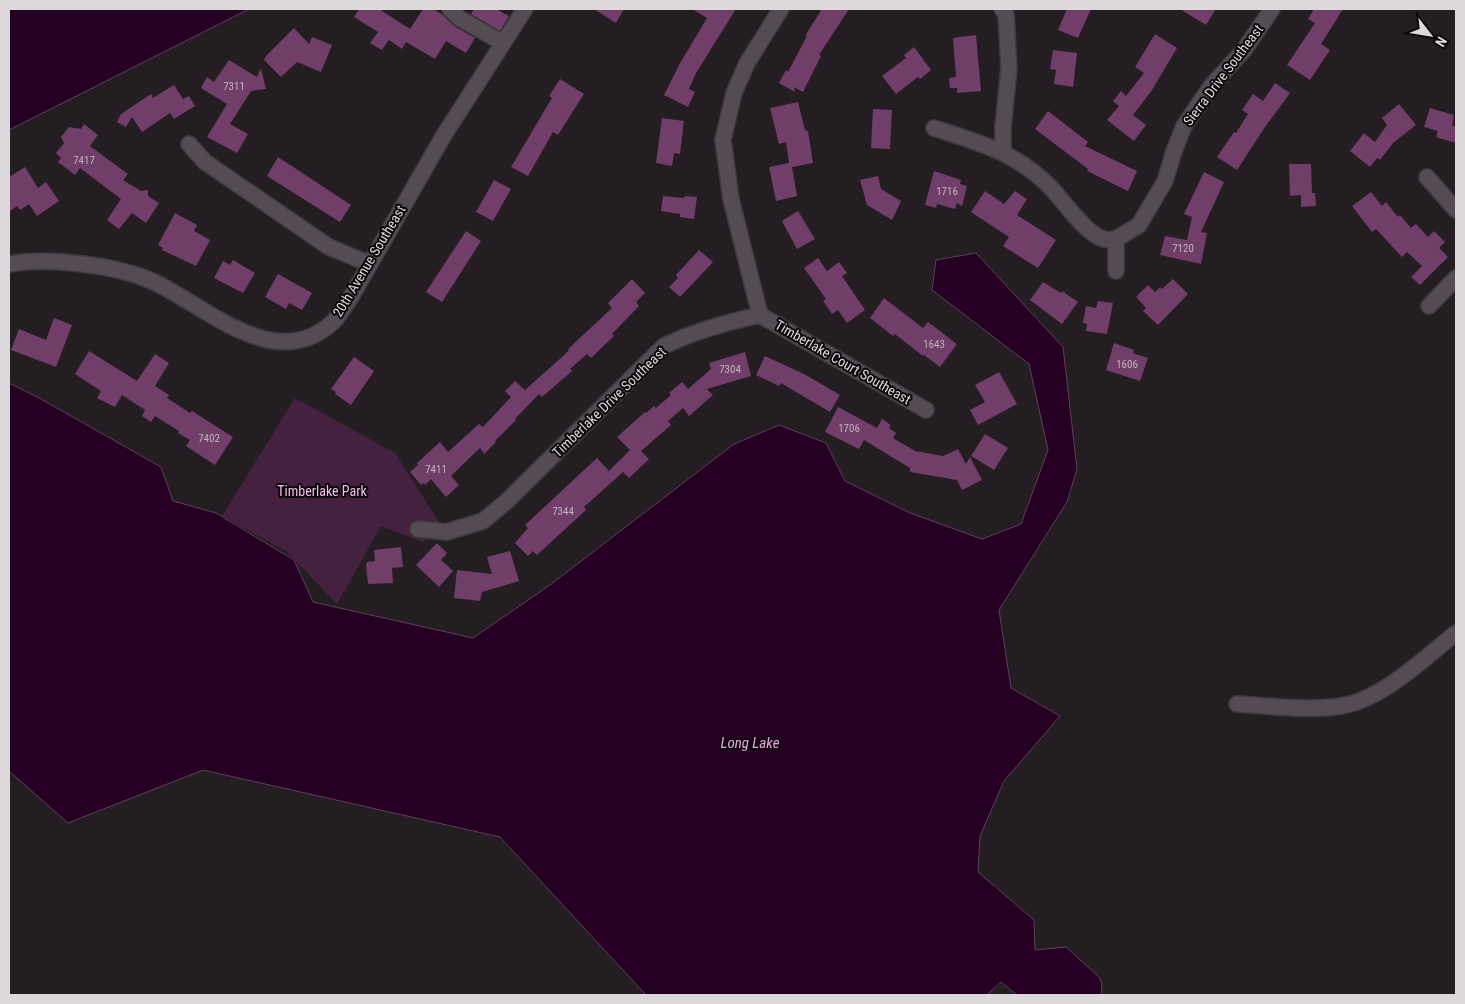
<svg xmlns="http://www.w3.org/2000/svg" width="1465" height="1004" font-family="'Roboto Condensed',sans-serif">
<rect width="100%" height="100%" fill="#241d22"/>
<path fill="#44223f" d="M 295,398 L 395,453 L 443,528 L 423,542 L 381,526 L 337,604 L 286,551 L 222,516 Z"/>
<g fill="#260022" stroke="#5d415a">
<path d="M 9,9 L 249,9 L 9,130 Z"/>
<path d="M 976,253 L 1063,347 L 1077,469 L 1067,502 L 999,610 L 1011,688 L 1060,716 L 1004,781 L 980,836 L 978,872 L 1034,920 L 1035,950 L 1066,947 L 1100,978 L 1102,986 L 1101,995 L 1017,995 L 1001,982 L 987,995 L 646,995 L 500,837 L 203,770 L 68,823 L 9,771 L 9,383 L 41,399 L 161,467 L 173,501 L 216,513 L 294,560 L 313,602 L 473,638 L 550,585 L 734,444 L 779,425 L 826,443 L 845,481 L 910,513 L 982,539 L 1021,524 L 1048,450 L 1029,364 L 932,290 L 936,260 Z"/>
</g>
<g fill="#703e68">
<path d="M 359,9 L 379,9 L 410,29 L 423,9 L 433,9 L 443,15 L 454,26 L 475,38 L 466,53 L 446,41 L 435,59 L 406,42 L 402,49 L 389,40 L 382,50 L 370,43 L 378,32 L 354,17 Z"/>
<path d="M 474,9 L 496,9 L 509,16 L 500,31 L 471,14 Z"/>
<path d="M 594,9 L 624,9 L 616,23 Z"/>
<path d="M 692,9 L 736,9 L 696,73 L 689,89 L 695,92 L 688,107 L 664,95 L 679,65 L 707,18 Z"/>
<path d="M 822,9 L 849,9 L 819,55 L 821,56 L 803,92 L 794,87 L 795,92 L 779,83 L 786,70 L 788,72 L 807,36 L 805,36 Z"/>
<path d="M 1067,9 L 1091,9 L 1078,38 L 1058,30 Z"/>
<path d="M 1180,9 L 1216,9 L 1206,25 Z"/>
<path d="M 1314,9 L 1343,9 L 1321,44 L 1330,50 L 1310,80 L 1287,65 L 1315,23 L 1308,19 Z"/>
<path d="M 294,28 L 309,44 L 312,37 L 332,45 L 321,72 L 297,62 L 281,77 L 264,60 L 266,56 Z"/>
<path d="M 1155,34 L 1177,48 L 1152,90 L 1133,115 L 1146,125 L 1134,141 L 1107,120 L 1119,106 L 1113,101 L 1121,91 L 1126,96 L 1144,73 L 1135,67 Z"/>
<path d="M 976,35 L 981,91 L 957,93 L 957,88 L 950,88 L 949,78 L 956,77 L 953,38 Z"/>
<path d="M 914,47 L 931,70 L 920,79 L 918,77 L 896,94 L 882,76 L 906,58 L 904,55 Z"/>
<path d="M 1053,50 L 1077,53 L 1073,87 L 1054,84 L 1056,70 L 1050,69 Z"/>
<path d="M 229,60 L 257,77 L 261,68 L 266,89 L 251,91 L 230,124 L 248,134 L 237,153 L 207,137 L 227,104 L 201,88 L 207,77 L 214,82 Z"/>
<path d="M 560,79 L 584,94 L 558,135 L 553,132 L 528,176 L 511,167 L 552,98 L 549,96 Z"/>
<path d="M 1275,83 L 1290,93 L 1265,127 L 1237,170 L 1217,157 L 1234,132 L 1236,133 L 1248,114 L 1242,110 L 1253,94 L 1263,101 Z"/>
<path d="M 174,85 L 183,99 L 189,96 L 195,106 L 174,119 L 170,113 L 142,132 L 132,117 L 126,127 L 117,122 L 121,114 L 151,94 L 153,98 Z"/>
<path d="M 798,102 L 805,130 L 808,131 L 813,163 L 792,167 L 797,196 L 776,201 L 769,167 L 789,163 L 786,142 L 779,144 L 770,108 Z"/>
<path d="M 1399,104 L 1416,125 L 1393,143 L 1380,160 L 1377,158 L 1370,167 L 1350,151 L 1364,133 L 1375,142 L 1387,125 L 1382,118 Z"/>
<path d="M 1430,108 L 1454,115 L 1452,125 L 1456,127 L 1456,143 L 1436,137 L 1438,131 L 1424,127 Z"/>
<path d="M 873,109 L 892,110 L 890,149 L 871,148 Z"/>
<path d="M 1048,111 L 1088,142 L 1085,146 L 1137,171 L 1128,191 L 1087,171 L 1088,169 L 1035,129 Z"/>
<path d="M 662,118 L 684,121 L 680,154 L 674,153 L 672,166 L 656,163 Z"/>
<path d="M 84,124 L 98,135 L 90,146 L 128,174 L 123,180 L 141,191 L 148,190 L 148,196 L 159,203 L 146,223 L 132,213 L 119,229 L 107,220 L 121,199 L 80,168 L 75,175 L 58,162 L 61,158 L 56,153 L 64,143 L 61,137 L 69,127 L 81,129 Z"/>
<path d="M 278,157 L 351,205 L 340,222 L 267,176 Z"/>
<path d="M 1289,164 L 1311,164 L 1312,193 L 1315,193 L 1316,206 L 1301,207 L 1301,195 L 1290,196 Z"/>
<path d="M 25,167 L 38,188 L 46,182 L 59,201 L 37,216 L 29,204 L 20,210 L 17,206 L 9,212 L 9,177 Z"/>
<path d="M 934,171 L 961,180 L 960,184 L 967,186 L 962,206 L 957,203 L 955,209 L 937,204 L 936,208 L 925,205 Z"/>
<path d="M 1204,172 L 1224,182 L 1201,232 L 1207,233 L 1201,264 L 1160,255 L 1165,236 L 1187,240 L 1192,217 L 1184,214 Z"/>
<path d="M 878,176 L 881,189 L 901,201 L 892,220 L 867,205 L 860,180 Z"/>
<path d="M 494,180 L 511,189 L 493,221 L 476,212 Z"/>
<path d="M 985,191 L 1004,204 L 1015,191 L 1027,199 L 1017,215 L 1056,240 L 1038,268 L 1003,246 L 1009,237 L 971,212 Z"/>
<path d="M 1371,192 L 1382,206 L 1386,202 L 1398,217 L 1400,215 L 1411,228 L 1416,224 L 1428,237 L 1434,231 L 1445,242 L 1439,248 L 1448,257 L 1420,285 L 1411,277 L 1422,266 L 1407,252 L 1402,257 L 1376,229 L 1372,232 L 1352,206 Z"/>
<path d="M 663,196 L 684,198 L 685,196 L 697,197 L 694,219 L 680,217 L 680,214 L 661,211 Z"/>
<path d="M 798,211 L 815,239 L 797,249 L 782,221 Z"/>
<path d="M 175,213 L 197,225 L 194,231 L 210,240 L 196,266 L 162,250 L 163,248 L 158,245 Z"/>
<path d="M 466,231 L 481,241 L 442,302 L 426,292 Z"/>
<path d="M 699,250 L 713,262 L 680,297 L 669,287 L 678,278 L 676,275 Z"/>
<path d="M 818,258 L 827,271 L 839,262 L 847,273 L 842,276 L 865,310 L 847,323 L 838,310 L 832,314 L 823,301 L 826,299 L 804,268 Z"/>
<path d="M 233,260 L 255,273 L 243,293 L 214,278 L 223,261 L 230,265 Z"/>
<path d="M 278,274 L 312,293 L 302,310 L 289,303 L 286,309 L 265,297 Z"/>
<path d="M 632,279 L 645,293 L 636,302 L 639,306 L 612,334 L 614,336 L 591,358 L 587,354 L 570,369 L 572,371 L 542,397 L 539,394 L 515,419 L 516,420 L 495,441 L 496,442 L 484,454 L 480,448 L 461,466 L 451,476 L 459,485 L 446,497 L 431,479 L 425,485 L 424,483 L 421,485 L 410,472 L 418,465 L 417,463 L 440,442 L 448,452 L 479,424 L 483,427 L 511,397 L 505,391 L 515,381 L 525,390 L 562,357 L 569,350 L 568,349 L 612,308 L 608,303 Z"/>
<path d="M 1173,279 L 1188,294 L 1158,325 L 1143,311 L 1146,308 L 1136,297 L 1148,285 L 1155,292 L 1160,287 L 1162,289 Z"/>
<path d="M 1043,282 L 1061,293 L 1062,291 L 1078,302 L 1062,324 L 1030,300 Z"/>
<path d="M 884,298 L 923,328 L 928,322 L 957,344 L 940,367 L 924,355 L 923,356 L 895,334 L 893,336 L 870,318 Z"/>
<path d="M 1098,301 L 1113,303 L 1107,334 L 1086,331 L 1087,324 L 1083,323 L 1086,306 L 1096,308 Z"/>
<path d="M 54,318 L 72,325 L 56,367 L 11,350 L 19,329 L 46,340 Z"/>
<path d="M 1114,343 L 1134,350 L 1133,353 L 1148,358 L 1140,381 L 1106,370 Z"/>
<path d="M 89,351 L 137,381 L 155,354 L 169,363 L 155,386 L 169,395 L 167,398 L 190,413 L 192,411 L 233,437 L 215,465 L 186,446 L 190,440 L 178,433 L 179,431 L 155,416 L 151,422 L 142,416 L 145,410 L 122,395 L 115,407 L 97,398 L 101,391 L 75,374 Z"/>
<path d="M 745,352 L 751,376 L 707,389 L 713,395 L 689,416 L 683,408 L 668,421 L 671,425 L 641,451 L 649,459 L 629,478 L 623,472 L 584,507 L 586,510 L 537,555 L 533,551 L 528,556 L 515,543 L 528,528 L 525,525 L 597,458 L 609,471 L 630,450 L 617,437 L 645,412 L 646,413 L 654,406 L 656,408 L 671,395 L 669,393 L 682,382 L 688,389 L 711,369 L 709,363 Z"/>
<path d="M 765,356 L 806,375 L 840,395 L 830,412 L 781,383 L 779,386 L 756,375 Z"/>
<path d="M 354,357 L 374,371 L 351,405 L 335,394 L 336,392 L 331,389 Z"/>
<path d="M 999,372 L 1017,404 L 978,425 L 970,410 L 985,402 L 975,385 Z"/>
<path d="M 838,407 L 877,428 L 882,419 L 891,425 L 889,428 L 896,433 L 893,438 L 915,451 L 943,456 L 958,449 L 966,464 L 970,457 L 982,480 L 962,490 L 957,480 L 910,472 L 910,468 L 864,440 L 859,449 L 825,432 Z"/>
<path d="M 985,434 L 1008,448 L 994,470 L 971,456 Z"/>
<path d="M 437,543 L 447,553 L 441,560 L 453,571 L 439,587 L 416,565 Z"/>
<path d="M 401,547 L 403,567 L 392,568 L 393,583 L 368,584 L 366,565 L 367,562 L 375,561 L 374,550 Z"/>
<path d="M 510,551 L 519,581 L 482,592 L 480,601 L 454,598 L 457,570 L 492,574 L 487,557 Z"/>
</g>
<g fill="none" stroke-linecap="round" stroke-linejoin="round">
<g stroke="#3f3a3e" stroke-width="18">
<g id="minor">
<path d="M 450,9 L 459,18 L 503,43"/>
<path d="M 1002,9 L 1006,14 L 1009,68 L 1003,127 L 1003,152"/>
<path d="M 934,128 C 980,143 1018,153 1052,189 C 1064,202 1087,235 1104,239 C 1108,240 1112,239 1116,239"/>
<path d="M 189,144 L 205,162 L 329,247 L 370,264"/>
<path d="M 1427,177 L 1456,210"/>
<path d="M 1116,239 L 1139,225 L 1165,181 L 1174,151 L 1184,126 L 1211,86 L 1244,50 L 1272,9"/>
<path d="M 9,264 C 48,257 118,265 154,282 C 207,307 276,375 333,322 C 340,315 345,305 351,297 L 444,135 L 525,9"/>
<path d="M 1116,271 L 1116,239"/>
<path d="M 1429,306 L 1456,278"/>
<path d="M 760,315 L 731,199 L 723,140 L 734,93 L 747,63 L 781,9"/>
<path d="M 760,315 L 926,410"/>
<path d="M 418,529 L 446,532 L 483,521 L 507,501 L 664,346 C 694,331 728,322 760,315"/>
<path d="M 1237,704 C 1271,706 1307,711 1341,706 C 1382,700 1424,658 1456,633"/>
</g>
</g>
<use href="#minor" stroke="#544c52" stroke-width="15"/>
</g>
<g text-anchor="middle" stroke-width="4" stroke-linejoin="round" paint-order="stroke">
<g font-size="11" fill="#c1b2be">
<text x="234" y="90">7311</text>
<text x="84" y="164">7417</text>
<text x="947" y="195">1716</text>
<text x="1183" y="252">7120</text>
<text x="934" y="348">1643</text>
<text x="1127" y="368">1606</text>
<text x="730" y="373">7304</text>
<text x="849" y="432">1706</text>
<text x="209" y="442">7402</text>
<text x="436" y="473">7411</text>
<text x="563" y="515">7344</text>
</g>
<g font-size="14" fill="#dcd8db" stroke="#0b080b">
<text transform="translate(1223 75) rotate(-53)" y="5">Sierra Drive Southeast</text>
<text transform="translate(369 261) rotate(-59)" y="5">20th Avenue Southeast</text>
<text transform="translate(843 362) rotate(30)" y="5">Timberlake Court Southeast</text>
<text transform="translate(609 402) rotate(-44)" y="5">Timberlake Drive Southeast</text>
</g>
<g font-size="14" fill="#f9bbee" stroke="#0b080b">
<text x="322" y="496">Timberlake Park</text>
</g>
<g font-size="15" font-style="italic" fill="#efa3e1" stroke="#0b080b">
<text x="750" y="748">Long Lake</text>
</g>
</g>
<rect width="1465" height="1004" fill="none" stroke="#dcd8db" stroke-width="20"/>
<g transform="translate(1430 35) rotate(121)" stroke="#0b080b" stroke-width="4" paint-order="stroke">
<path d="M0-4L9 19L0 12L-9 19Z" fill="#dcd8db"/>
<text y="-8" font-size="14" font-weight="bold" text-anchor="middle" fill="#dcd8db">N</text>
</g>
</svg>
